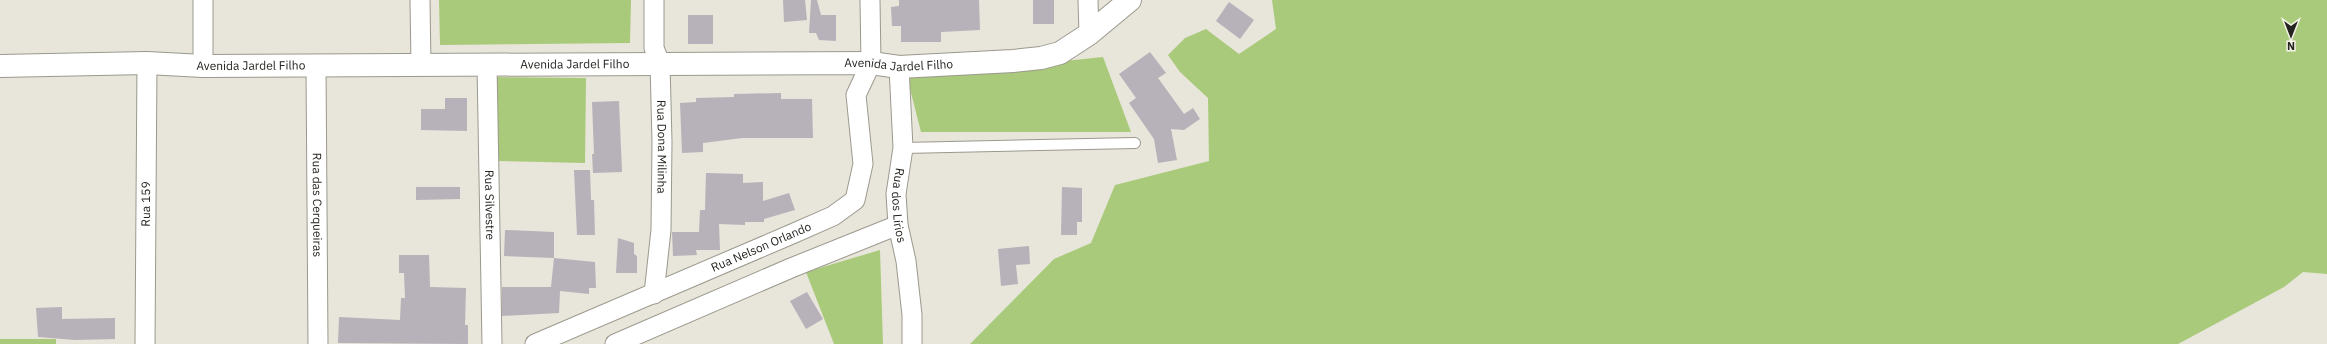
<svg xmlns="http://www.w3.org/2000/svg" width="2327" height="344" font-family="'IBM Plex Sans',sans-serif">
<rect width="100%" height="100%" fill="#e8e5da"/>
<g fill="#a9ca7a">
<path d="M 439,0 L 631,0 L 630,43 L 440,45 Z"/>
<path d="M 1272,0 L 2327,0 L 2327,274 L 2303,272 L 2284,287 L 2178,344 L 970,344 L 1054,259 L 1091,243 L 1115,185 L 1209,161 L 1208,98 L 1180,72 L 1168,55 L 1185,38 L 1206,29 L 1239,54 L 1276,29 Z"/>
<path d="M 1103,57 L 1131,132 L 921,132 L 907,77 Z"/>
<path d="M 496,77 L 586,78 L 585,163 L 495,161 Z"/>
<path d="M 880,250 L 883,344 L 834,344 L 806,272 Z"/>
<rect x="0" y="339" width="56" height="5"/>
</g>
<g fill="#b7b1ba">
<path d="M 783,0 L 805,0 L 807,20 L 784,22 Z"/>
<path d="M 811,0 L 817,0 L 821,15 L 836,15 L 836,41 L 819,40 L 816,33 L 809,33 Z"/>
<path d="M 899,0 L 979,0 L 980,30 L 941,32 L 941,42 L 901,42 L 901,26 L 892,26 L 891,7 L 899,6 Z"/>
<rect x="1033" y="0" width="21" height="24"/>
<path d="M 1229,2 L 1254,20 L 1240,39 L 1216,21 Z"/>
<rect x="688" y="15" width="25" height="29"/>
<path d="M 1150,52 L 1166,73 L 1158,78 L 1184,114 L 1193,108 L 1200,119 L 1184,130 L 1171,129 L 1177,160 L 1158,163 L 1154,139 L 1129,103 L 1136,98 L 1119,74 Z"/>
<path d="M 781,93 L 781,99 L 812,99 L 813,138 L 742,138 L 703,143 L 703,152 L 682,153 L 680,103 L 696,102 L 696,98 L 734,97 L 734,94 Z"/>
<path d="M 445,98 L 467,98 L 467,131 L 421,130 L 421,109 L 445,109 Z"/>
<path d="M 619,101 L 622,172 L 593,173 L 592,154 L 594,154 L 592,102 Z"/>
<path d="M 574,170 L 590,170 L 591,200 L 594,200 L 595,235 L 577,235 Z"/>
<path d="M 706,173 L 743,174 L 743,183 L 763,182 L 763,201 L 789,193 L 795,210 L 764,219 L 764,222 L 745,222 L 745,225 L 719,224 L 720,250 L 696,250 L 697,255 L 673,256 L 672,232 L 699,232 L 700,210 L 705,210 Z"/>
<path d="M 416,187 L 460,187 L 460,199 L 416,200 Z"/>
<path d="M 1062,187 L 1082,188 L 1082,222 L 1077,222 L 1077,235 L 1061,235 Z"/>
<path d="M 505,230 L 554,232 L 554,258 L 504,256 Z"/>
<path d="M 618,238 L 634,243 L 634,254 L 637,256 L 637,273 L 616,273 Z"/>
<path d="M 1029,246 L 1030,264 L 1016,265 L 1018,284 L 1001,286 L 998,249 Z"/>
<path d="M 399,255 L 429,255 L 430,287 L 466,288 L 465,325 L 468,325 L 468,344 L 338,343 L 339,317 L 400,320 L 401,298 L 405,298 L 404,273 L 399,273 Z"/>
<path d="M 554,258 L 595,262 L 596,288 L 589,288 L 589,294 L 560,291 L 559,313 L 502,316 L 502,287 L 551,287 Z"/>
<path d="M 807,292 L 823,319 L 806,329 L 790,301 Z"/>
<path d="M 62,307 L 62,319 L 115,318 L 115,339 L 75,340 L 38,337 L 36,308 Z"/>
</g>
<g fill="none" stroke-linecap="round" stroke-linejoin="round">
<g stroke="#9b998e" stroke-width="12">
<path id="service" d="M 903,148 L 1135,143"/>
</g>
<g stroke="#9b998e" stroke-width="21">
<g id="minor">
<path d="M 203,0 L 203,66"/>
<path d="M 420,0 L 421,65"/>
<path id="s1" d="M 654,0 L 654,48 L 660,63 L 662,142 L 661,230 L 654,294"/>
<path d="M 1088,0 L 1089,34"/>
<path id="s2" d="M 487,65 L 492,344"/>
<path id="s3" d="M 316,66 L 318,344"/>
<path id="s4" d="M 899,67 L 903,148 L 896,194 L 898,225 L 906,261 L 912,315 L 912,344"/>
<path id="s5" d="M 145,344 L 147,63"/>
<path id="s6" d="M 535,344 L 792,234 L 833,216 L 855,200 L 863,164 L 856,95 L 871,63 L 870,0"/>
<path d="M 615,344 L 791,268 L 898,225"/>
</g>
</g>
<g stroke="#9b998e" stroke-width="24">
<g id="secondary">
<path id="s7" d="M 0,66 L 147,63 L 203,66 L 871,63 L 899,67 L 1013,61 L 1041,58 L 1060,53 L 1089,34 L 1130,0"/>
</g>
</g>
<use href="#service" stroke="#fff" stroke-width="10"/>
<use href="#minor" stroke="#fff" stroke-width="19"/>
<use href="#secondary" stroke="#fff" stroke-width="22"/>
</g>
<g text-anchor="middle" stroke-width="3.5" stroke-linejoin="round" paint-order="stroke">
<g font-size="12" fill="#252420" stroke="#f5f3e8">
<text dy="4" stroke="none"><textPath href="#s7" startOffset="899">Avenida Jardel Filho</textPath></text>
<text dy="4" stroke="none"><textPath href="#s7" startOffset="575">Avenida Jardel Filho</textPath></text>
<text dy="4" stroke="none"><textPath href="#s7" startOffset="251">Avenida Jardel Filho</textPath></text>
<text dy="4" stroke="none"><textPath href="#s1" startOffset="148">Rua Dona Milinha</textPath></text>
<text dy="4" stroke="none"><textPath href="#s5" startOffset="140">Rua 159</textPath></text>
<text dy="4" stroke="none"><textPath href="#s3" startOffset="139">Rua das Cerqueiras</textPath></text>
<text dy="4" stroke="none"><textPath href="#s2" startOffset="140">Rua Silvestre</textPath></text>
<text dy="4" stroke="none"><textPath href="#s4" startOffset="139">Rua dos Lírios</textPath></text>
<text dy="4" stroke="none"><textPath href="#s6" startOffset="246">Rua Nelson Orlando</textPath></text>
</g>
</g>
<g transform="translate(2291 36) rotate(180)" stroke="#f5f3e8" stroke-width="3" paint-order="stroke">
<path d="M0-3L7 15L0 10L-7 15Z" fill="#252420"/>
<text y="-6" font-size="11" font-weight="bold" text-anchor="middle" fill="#252420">N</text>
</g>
</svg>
